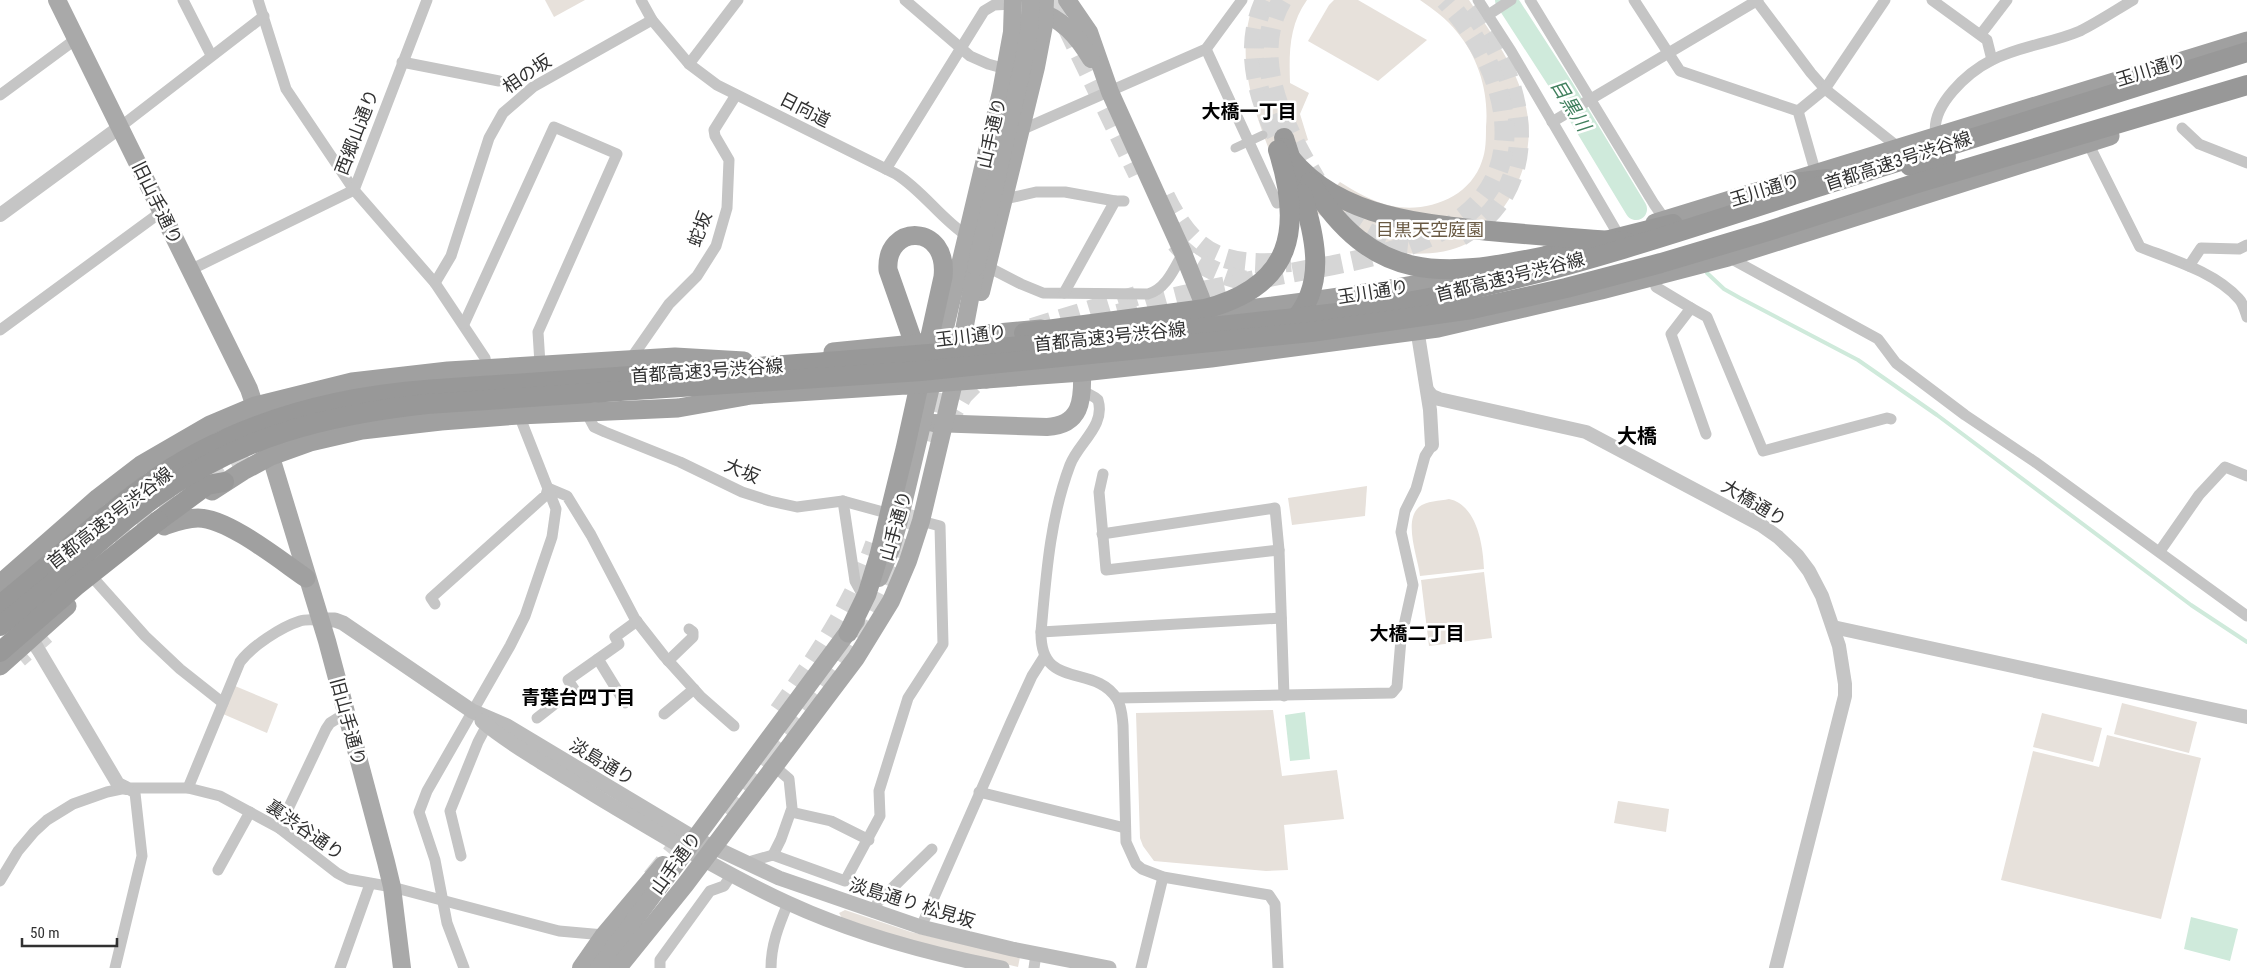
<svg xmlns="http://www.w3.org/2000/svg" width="2247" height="968" font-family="'Roboto Condensed','Noto Sans JP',sans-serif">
<rect width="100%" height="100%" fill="#fff"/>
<g fill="#e7e1db">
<path d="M 545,0 L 585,0 L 554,17 Z"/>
<path d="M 1255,0 L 1307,0 C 1289,25 1289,53 1290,83 L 1309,93 L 1300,114 L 1308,140 L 1272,157 C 1252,107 1234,52 1255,0 Z"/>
<path d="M 1334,0 L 1358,0 L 1427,40 L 1378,81 L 1308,41 L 1329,5 Z"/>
<path d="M 1420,0 L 1469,0 C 1493,36 1522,74 1528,118 C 1533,163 1512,207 1478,235 C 1474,238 1470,242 1466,244 C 1440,258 1389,256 1362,244 C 1348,238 1326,219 1313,210 L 1340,182 C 1356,192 1373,202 1392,206 C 1427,213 1470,198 1482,161 C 1486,151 1486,138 1486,127 C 1489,94 1479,58 1457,32 C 1447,19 1433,9 1420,0 Z"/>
<path d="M 1367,486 L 1365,516 L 1292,525 L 1288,498 Z"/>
<path d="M 1449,499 C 1477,505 1483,545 1484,569 L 1420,576 C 1418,558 1403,521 1419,507 C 1426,501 1440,501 1449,499 Z"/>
<path d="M 1484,572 L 1492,638 L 1429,646 L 1421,580 Z"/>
<path d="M 235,686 L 278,704 L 267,733 L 223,714 Z"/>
<path d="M 2122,703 L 2197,722 L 2189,753 L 2114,734 Z"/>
<path d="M 1273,710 L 1282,776 L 1337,770 L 1344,819 L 1284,825 L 1288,870 L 1266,871 L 1154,861 L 1143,846 L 1140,838 L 1136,713 Z"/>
<path d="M 2042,713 L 2102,728 L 2093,762 L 2033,747 Z"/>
<path d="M 2107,735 L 2201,758 L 2161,919 L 2001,880 L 2033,751 L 2099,767 Z"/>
<path d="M 1618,801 L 1669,809 L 1666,832 L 1614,823 Z"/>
<path d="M 845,910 L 911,932 L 1020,957 L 1018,967 L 909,941 L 842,918 L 839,913 Z"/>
</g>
<g fill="#cfeadb">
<path d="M 1305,712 L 1310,759 L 1290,761 L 1285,715 Z"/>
<path d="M 2191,917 L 2238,929 L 2230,961 L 2184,949 Z"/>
</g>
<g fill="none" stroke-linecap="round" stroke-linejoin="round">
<path stroke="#cfeadb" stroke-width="4" d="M 1707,273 L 1724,289 L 1740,298 L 1858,360 L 1937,415 L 2191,605 L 2247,642"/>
<path stroke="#cfeadb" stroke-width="22" d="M 1506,0 L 1561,85 L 1636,209"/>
<path stroke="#d6d6d6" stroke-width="9" stroke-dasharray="9 4.5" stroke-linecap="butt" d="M 22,662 L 52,636"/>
<path stroke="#d6d6d6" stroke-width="19" stroke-dasharray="19 9" stroke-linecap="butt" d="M 115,542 C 164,500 219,467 280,444"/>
<g stroke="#d6d6d6" stroke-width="20" stroke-dasharray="20 10" stroke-linecap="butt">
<path d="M 1054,0 L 1138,174"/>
<path d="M 1265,0 C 1242,49 1258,102 1283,148"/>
<path d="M 1282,0 C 1248,59 1285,128 1316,180"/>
<path d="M 1165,196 C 1195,258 1226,267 1291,262"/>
<path d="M 1343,215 C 1362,232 1383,242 1408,245"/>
<path d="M 1461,236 C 1553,183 1521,69 1465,2"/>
<path d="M 1176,243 C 1193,263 1222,277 1248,281"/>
<path d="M 1118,314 C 1140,308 1162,300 1184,295 C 1212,289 1241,283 1269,277 C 1358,259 1515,247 1504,120 C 1500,76 1475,32 1445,0"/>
<path d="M 1032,328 L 1136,296"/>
<path d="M 945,426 L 963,395 L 988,370"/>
<path d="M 927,441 L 946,365"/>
<path d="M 779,711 C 816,659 853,605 875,544"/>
<path d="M 767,757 C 792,727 819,697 841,664 C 874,615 900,562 917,505"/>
<path d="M 724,812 L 775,746"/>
<path d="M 652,878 L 690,831"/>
</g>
<g stroke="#c5c5c5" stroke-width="11">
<path d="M 183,0 L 211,55"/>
<path d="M 258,0 L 286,89 L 354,190 L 435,283 L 485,358 L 487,368"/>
<path d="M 641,0 L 652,20 L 689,64 L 717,85 L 896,174 C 923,191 940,218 967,236"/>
<path d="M 905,0 L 970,56 L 988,64 L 1006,69"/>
<path d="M 1478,0 L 1511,51 L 1618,234"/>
<path d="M 1530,0 L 1654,204 L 1661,214 L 1671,218"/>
<path d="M 1634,0 L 1680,71 L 1798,111 L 1816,174"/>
<path d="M 1756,0 L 1811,73 L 1825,89 L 1898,147"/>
<path d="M 1932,0 L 1987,40 L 1992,60"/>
<path d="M 1488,15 L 1511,0"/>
<path d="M 1981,34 L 2007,0"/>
<path d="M 1206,49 L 1277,203"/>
<path d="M 402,62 L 499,81"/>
<path d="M 689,64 L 738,0"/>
<path d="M 0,95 L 76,39"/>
<path d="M 1798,111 L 1825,89 L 1885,0"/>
<path d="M 1552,122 L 1758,0"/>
<path d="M 120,127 L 264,16"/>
<path d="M 2182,128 L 2199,144 L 2247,163"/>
<path d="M 1021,130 L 1206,49 L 1242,0"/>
<path d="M 1936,135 C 1930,106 1968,72 1992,60 C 2020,46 2052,43 2080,31 C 2098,22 2116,10 2133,0"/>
<path d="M 2088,143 L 2140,247 C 2173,260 2215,272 2239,299 C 2243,303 2245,311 2247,317"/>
<path d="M 886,169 L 984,11 L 994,5 L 1013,4"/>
<path d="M 1005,199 L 1036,192 L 1065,192 L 1115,201"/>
<path d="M 1728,257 L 1878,339 L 1896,363 L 1965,415 L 2035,462 L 2247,616"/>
<path d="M 2189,266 L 2201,248 L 2239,249 L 2247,245"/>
<path d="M 988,267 L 1021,284 L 1043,293 L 1148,294 C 1166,289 1174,269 1183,253"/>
<path d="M 190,270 L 354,190 L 427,0"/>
<path d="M 1653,277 L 1656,287 L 1691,308"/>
<path d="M 435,283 L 451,256 L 489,138 L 503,113 L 533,87 L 652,20"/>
<path d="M 1064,293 L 1115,201 L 1124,201"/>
<path d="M 464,324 L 554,127 L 617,154 L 538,332 L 540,364"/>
<path d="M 0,330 L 161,212"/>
<path d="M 630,360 L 669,304 L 697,276 L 716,246 L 727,208 L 729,160 L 715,136 L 714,130 L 736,95"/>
<path d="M 1082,390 C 1088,395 1093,395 1098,400 C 1106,426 1078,443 1070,465 C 1050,518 1046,576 1041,632 C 1040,691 1095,663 1117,699 C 1122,707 1122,716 1123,725 L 1126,842 L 1136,864 L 1142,869 L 1163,877 L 1269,895 L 1275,904 L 1278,968"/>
<path d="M 586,412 L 594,427 L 605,432 L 680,462 L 742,492 L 770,501 L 797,507 L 843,501 L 894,515"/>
<path d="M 1706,434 L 1671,334 L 1691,308 L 1707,317 L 1763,451 L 1887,418 L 1891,419"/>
<path d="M 1103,474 L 1099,492 L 1106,570 L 1279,550"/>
<path d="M 843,501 L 855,581 L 865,599"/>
<path d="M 1102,534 L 1275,508 L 1279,550 L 1284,696"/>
<path d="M 2160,551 L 2199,495 L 2225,467 L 2247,476"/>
<path d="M 95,580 L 145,636 L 180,669 L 223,703"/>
<path d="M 435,604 L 431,598 L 546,495 L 548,488 L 567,496 L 591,535 L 635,619 L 664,656 L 701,697 L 734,726"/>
<path d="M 1041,632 L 1281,618"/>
<path d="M 598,659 L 625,703"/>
<path d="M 668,661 L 693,637 L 693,632 L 689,629"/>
<path d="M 1117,698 L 1392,693 L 1397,687 L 1401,639 L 1413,585 L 1401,532 L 1405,511 L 1416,489 L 1425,456 L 1432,445"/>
<path d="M 664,714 L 694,689"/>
<path d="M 537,718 L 574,689 L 568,680 L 619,644 L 615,637 L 637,621"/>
<path d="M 188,788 L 240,662 C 252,646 281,627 300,621 C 305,619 314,620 320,620"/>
<path d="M 979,792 L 1125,828"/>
<path d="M 791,812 L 831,821 L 869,840"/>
<path d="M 279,828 L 326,729 L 330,723 L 346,713"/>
<path d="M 773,855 L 781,839 L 792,808 L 789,779 L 774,766"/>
<path d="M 461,856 L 450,811 L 478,742 L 487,725"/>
<path d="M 745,863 L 773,855 L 845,881 L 880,816 L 879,791 L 908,698 L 943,644 L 940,526 L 921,521"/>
<path d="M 218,870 L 250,812"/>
<path d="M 0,881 L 18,851 L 34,832 L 47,820 L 73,804 L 107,792 L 126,788 L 188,788 L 220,796 L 279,828 L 337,873 L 348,879 L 392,887 L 559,931 L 604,935"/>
<path d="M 873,912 L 878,902 L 932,849"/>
<path d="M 921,927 L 1011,722 L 1032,676 L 1044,657"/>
<path d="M 115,968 L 142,856 L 135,793 L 126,788"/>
<path d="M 340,968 L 370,884"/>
<path d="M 464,968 L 447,923 L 435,860 L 419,812 L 427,791 L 510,646 L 525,616 L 552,537 L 556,509 L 519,415"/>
<path d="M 660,968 L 660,960 L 710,891 L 724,886 L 732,874"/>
<path d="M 771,968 C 771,944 779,925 788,903"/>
<path d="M 1034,968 L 1036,954"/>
<path d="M 1141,968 L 1163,877"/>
</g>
<g stroke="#c5c5c5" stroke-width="14">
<path d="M 0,215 L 120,127"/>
<path d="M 1416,322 L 1430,410 L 1432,445"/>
<path d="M 1428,391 L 1432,396 L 1439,399 L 1586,432 L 1761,525 L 1778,537 L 1797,555 L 1809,571 L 1822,596 L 1839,646 L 1845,684 L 1845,696 L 1776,968"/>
<path d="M 1833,627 L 2247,717"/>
<path d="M 32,639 L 118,784 L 126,788"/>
</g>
<g stroke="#bbb" stroke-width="15">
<path d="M 320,620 L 335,620 L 343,623 L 472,711 L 507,726 L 694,838 L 779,878 L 921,927 L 1012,949 L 1109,968"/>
<path d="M 482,721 C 500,737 521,749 541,762 C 566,777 590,793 616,808 C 672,841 729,876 788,903 C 855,934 930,954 1002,968"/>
</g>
<g stroke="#a9a9a9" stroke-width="18">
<path d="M 57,0 L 249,389 L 259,419"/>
<path d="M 1067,0 L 1089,32 L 1110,92 L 1183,253 L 1201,298 L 1205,322"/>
<path d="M 1035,10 C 1062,18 1078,37 1091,59"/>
<path d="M 981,292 L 1036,67 L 1044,25 L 1045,0"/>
<path d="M 933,423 L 1047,427 C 1081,425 1083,401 1082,372"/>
<path d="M 267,444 L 327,641 L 386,862 L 392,887 L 402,968"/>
<path d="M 879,578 L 891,549 L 900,517 L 1001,92 L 1012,32 L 1013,0"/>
<path d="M 581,968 L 604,935 L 663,865"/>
<path d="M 599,968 L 856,621"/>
<path d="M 618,968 L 685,885 L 856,658 L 891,601 L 908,561 L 921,521 L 955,378 L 976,267"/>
</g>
<g stroke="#a0a0a0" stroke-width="19">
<path d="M 1655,223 L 2247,41"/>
<path d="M 1205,314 C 1295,304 1383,292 1472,274"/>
<path d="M 987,334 L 1041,329"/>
<path d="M 833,352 L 914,344 L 888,270 C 885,223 949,223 943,277 L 905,449 L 879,555 L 867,594 L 848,633"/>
<path d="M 986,379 L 1082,372 L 1211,358 L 1438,328 L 1601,290 L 1728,257 L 2110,136"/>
<path d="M 735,396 L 906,385"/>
<path d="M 212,491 L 243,471 L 271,456 L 310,442 L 362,430 L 441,421 L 519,415 L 678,408 L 746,396"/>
<path d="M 164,526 C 175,522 185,518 198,518 C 228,518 281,561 306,578"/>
<path d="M 0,584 L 98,498 L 141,465 L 210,425 L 255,406 L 352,382 L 448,371 L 675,357 L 744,361"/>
<path d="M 0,666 L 67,606"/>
</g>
<g stroke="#989898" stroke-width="20">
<path d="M 1284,138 L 1302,194"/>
<path d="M 1910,166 L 1946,157"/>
<path d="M 1786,184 L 1827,179"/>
<path d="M 1546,256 L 1673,224"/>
<path d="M 158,521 L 207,485 L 224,482"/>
</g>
<path stroke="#c5c5c5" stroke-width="9" d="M 1235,148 L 1263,135"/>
<path stroke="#a9a9a9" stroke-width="18" d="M 976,267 L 1023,64 L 1029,31 L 1031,0"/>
<g stroke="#a0a0a0" stroke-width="19">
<path d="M 914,344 L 987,334"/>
<path d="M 906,385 L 986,379"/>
</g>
<g stroke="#989898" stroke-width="20">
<path d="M 1283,148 C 1329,216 1415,223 1490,231 C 1535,235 1581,239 1626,242"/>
<path d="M 1310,182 C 1373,284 1441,278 1546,256"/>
<path d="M 1291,324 C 1327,287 1316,239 1302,194"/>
<path d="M 1024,333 L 1205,309 C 1293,286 1303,229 1278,150"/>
<path d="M 0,605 C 49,566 95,522 146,485 C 229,425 324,398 425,390 C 665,373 905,359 1144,334 C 1252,322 1362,314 1468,290 C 1589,263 1709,222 1827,184 C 1967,139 2107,95 2247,52"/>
<path d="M 0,626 C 54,586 100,537 154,498 C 239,437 325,415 427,404 L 921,371 L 1311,332 L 1472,309 L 1566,288 L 1661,263 L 1765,232 L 1911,185 L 2247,85"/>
<path d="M 0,652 L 76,586 L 158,521"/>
</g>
</g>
<g text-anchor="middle" stroke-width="5" stroke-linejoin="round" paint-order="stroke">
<g font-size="18" fill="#313131" stroke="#fff">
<text transform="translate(2151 70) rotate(-17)" y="6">玉川通り</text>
<text transform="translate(527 74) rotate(-34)" y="6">相の坂</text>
<text transform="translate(805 110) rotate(27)" y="6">日向道</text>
<text transform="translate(357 132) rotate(-69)" y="6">西郷山通り</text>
<text transform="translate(992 133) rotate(-77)" y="6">山手通り</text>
<text transform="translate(1898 161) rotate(-18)" y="6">首都高速3号渋谷線</text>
<text transform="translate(1765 190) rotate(-17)" y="6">玉川通り</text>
<text transform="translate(157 203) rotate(64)" y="6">旧山手通り</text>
<text transform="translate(700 229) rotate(-69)" y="6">蛇坂</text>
<text transform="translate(1510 277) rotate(-14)" y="6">首都高速3号渋谷線</text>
<text transform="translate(1373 292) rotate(-9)" y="6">玉川通り</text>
<text transform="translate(971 336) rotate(-7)" y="6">玉川通り</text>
<text transform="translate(1110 337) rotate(-6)" y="6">首都高速3号渋谷線</text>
<text transform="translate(707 371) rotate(-4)" y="6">首都高速3号渋谷線</text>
<text transform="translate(742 471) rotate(23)" y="6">大坂</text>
<text transform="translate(1754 503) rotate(31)" y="6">大橋通り</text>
<text transform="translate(110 518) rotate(-38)" y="6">首都高速3号渋谷線</text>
<text transform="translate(896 526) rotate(-74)" y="6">山手通り</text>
<text transform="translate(348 722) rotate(75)" y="6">旧山手通り</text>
<text transform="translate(602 762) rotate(31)" y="6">淡島通り</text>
<text transform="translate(305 830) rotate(35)" y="6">裏渋谷通り</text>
<text transform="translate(676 863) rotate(-54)" y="6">山手通り</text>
<text transform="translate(912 903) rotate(17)" y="6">淡島通り 松見坂</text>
</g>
<g font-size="18" fill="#695942" stroke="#fff">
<text x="1430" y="236">目黒天空庭園</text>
</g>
<g font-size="19" font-style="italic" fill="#41805e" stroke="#fff">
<text transform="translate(1571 105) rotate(58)" y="7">目黒川</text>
</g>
<g font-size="19" font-weight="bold" fill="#000" stroke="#fff">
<text x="1249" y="118">大橋一丁目</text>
<text x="1417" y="640">大橋二丁目</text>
<text x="578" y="704">青葉台四丁目</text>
</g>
<g font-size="20" font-weight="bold" fill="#000" stroke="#fff">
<text x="1637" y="443">大橋</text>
</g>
</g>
<path d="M22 938v8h95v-8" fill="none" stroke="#313131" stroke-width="2.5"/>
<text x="30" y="938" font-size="15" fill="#313131" stroke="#ffffff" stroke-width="4" paint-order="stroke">50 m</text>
</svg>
